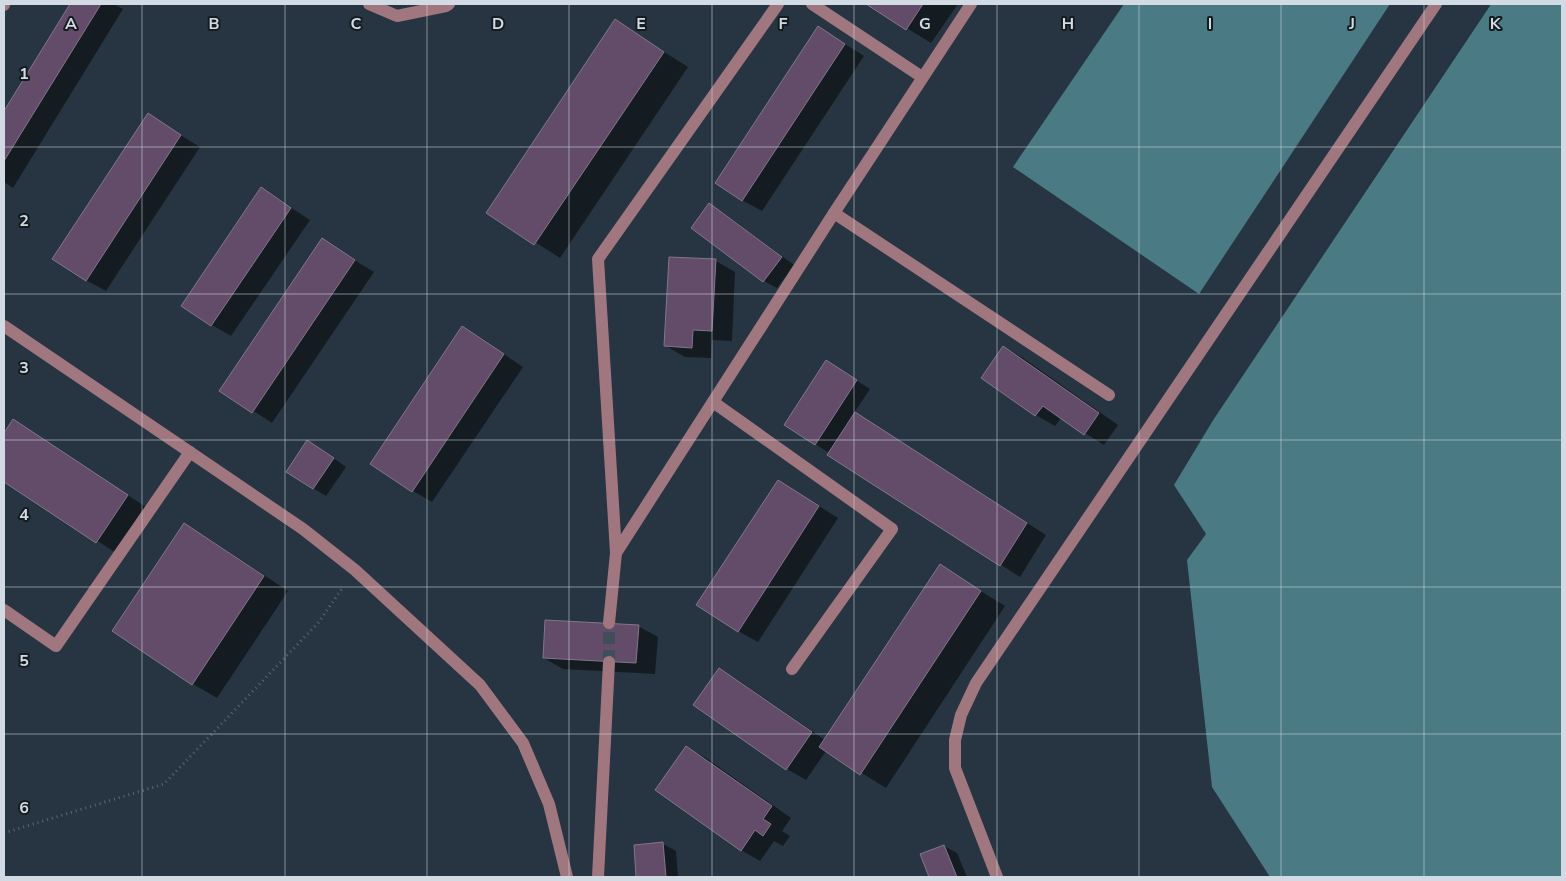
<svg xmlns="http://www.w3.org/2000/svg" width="1566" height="881" font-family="'Nunito Sans',sans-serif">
<rect width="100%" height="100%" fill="#263541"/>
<g fill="#4a7b84">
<path d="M 1124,4 L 1390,4 L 1199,294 L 1013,167 Z"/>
<path d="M 1491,4 L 1562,4 L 1562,877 L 1270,877 L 1212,787 L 1187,560 L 1206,534 L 1174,485 L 1215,417 Z"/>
</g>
<path fill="#263541" d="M 1488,4 L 1491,4 L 1215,417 L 1203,432 Z"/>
<g fill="#0007">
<path d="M 72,4 L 114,4 L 123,9 L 13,188 L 4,182 L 4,114 Z"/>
<path d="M 868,4 L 958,4 L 931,43 Z"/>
<path d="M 615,21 L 688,67 L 560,258 L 488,212 Z"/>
<path d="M 818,27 L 864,56 L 762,211 L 742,200 Z"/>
<path d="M 148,115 L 200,147 L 106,291 L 86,280 Z"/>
<path d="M 262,189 L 310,220 L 231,336 L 212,325 Z"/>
<path d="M 709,205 L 722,212 L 794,265 L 777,288 L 764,281 L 693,228 Z"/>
<path d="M 322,240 L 374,272 L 272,423 L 221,390 Z"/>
<path d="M 716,261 L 735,272 L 732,341 L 712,340 L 711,358 L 685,357 L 666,346 Z"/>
<path d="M 463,327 L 523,367 L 432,502 L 413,491 Z"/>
<path d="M 1004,347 L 1023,358 L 1118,425 L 1104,445 L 1061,418 L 1055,426 L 1036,415 L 983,377 Z"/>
<path d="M 840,370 L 870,389 L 854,413 L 1046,535 L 1020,577 L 786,425 Z"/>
<path d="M 13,421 L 146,507 L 116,553 L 4,480 L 4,435 Z"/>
<path d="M 321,449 L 346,467 L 326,496 L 313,488 Z"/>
<path d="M 797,492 L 838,518 L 758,642 L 738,631 Z"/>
<path d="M 184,525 L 209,539 L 288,591 L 217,698 L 193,684 Z"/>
<path d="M 940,566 L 1005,606 L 886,788 L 826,751 L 806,780 L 787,769 L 720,670 L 739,681 L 825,740 Z"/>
<path d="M 638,626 L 658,637 L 655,674 L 563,669 L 544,658 Z"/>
<path d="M 686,747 L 706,758 L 791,818 L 782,831 L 790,836 L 783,846 L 774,841 L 760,861 L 741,850 Z"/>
<path d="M 663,844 L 676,851 L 678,877 L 638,877 L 635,846 Z"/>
<path d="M 944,846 L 957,853 L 967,877 L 931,877 L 922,855 Z"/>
</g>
<g fill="#634c6a" stroke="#837687">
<path d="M 70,4 L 101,4 L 4,161 L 4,111 Z"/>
<path d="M 866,4 L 923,4 L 906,30 Z"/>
<path d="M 615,19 L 664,52 L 534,245 L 486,213 Z"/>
<path d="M 818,26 L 845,44 L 742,201 L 715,183 Z"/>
<path d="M 148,113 L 181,135 L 86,281 L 52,259 Z"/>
<path d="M 261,187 L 291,208 L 211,326 L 181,306 Z"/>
<path d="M 709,203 L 782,257 L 763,282 L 691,228 Z"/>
<path d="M 322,238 L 355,260 L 252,413 L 219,391 Z"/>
<path d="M 669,257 L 716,259 L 712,331 L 693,330 L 692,348 L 664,346 Z"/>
<path d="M 462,326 L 504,354 L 412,492 L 370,464 Z"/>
<path d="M 1003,346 L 1099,413 L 1084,435 L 1043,406 L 1035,416 L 981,378 Z"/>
<path d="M 826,360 L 857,380 L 815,445 L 784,425 Z"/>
<path d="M 855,412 L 1027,523 L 1000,566 L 827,455 Z"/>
<path d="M 13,419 L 128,495 L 96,543 L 4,482 L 4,433 Z"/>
<path d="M 307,440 L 334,458 L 313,489 L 286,472 Z"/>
<path d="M 778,480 L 819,506 L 738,632 L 696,605 Z"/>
<path d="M 184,523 L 264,576 L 192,685 L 112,631 Z"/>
<path d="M 940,564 L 981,591 L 860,775 L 819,747 Z"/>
<path d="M 545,620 L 639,625 L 636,663 L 543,658 Z"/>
<path d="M 719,668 L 812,732 L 786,770 L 693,705 Z"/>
<path d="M 686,746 L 772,806 L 763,819 L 771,824 L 763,836 L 755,830 L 741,851 L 655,790 Z"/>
<path d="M 663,842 L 666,877 L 636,877 L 634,845 Z"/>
<path d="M 944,845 L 957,877 L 929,877 L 920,854 Z"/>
</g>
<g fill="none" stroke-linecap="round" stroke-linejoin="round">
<path stroke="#404e59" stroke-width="12" stroke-dasharray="12 6" stroke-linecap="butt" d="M 609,662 L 609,623"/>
<path stroke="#5a6772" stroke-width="3" stroke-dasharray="1 4" stroke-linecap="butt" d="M 4,833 L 164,784 L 319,622 L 343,587"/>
<g stroke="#a0777e" stroke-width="12">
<path d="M 369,4 L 397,16 L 446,6 L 449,4"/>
<path d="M 812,4 L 922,77"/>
<path d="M 4,5 L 4,4"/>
<path d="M 834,213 L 1109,395"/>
<path d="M 4,326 L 303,529 L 355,570 L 480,685 L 523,743 L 549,804 L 567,877"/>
<path d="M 713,402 L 892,529 L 792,669"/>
<path d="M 616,553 L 598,259 L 778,4"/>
<path d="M 4,610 L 56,646 L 190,452"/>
<path d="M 609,623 L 616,553 L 834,213 L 971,4"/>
<path d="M 598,877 L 609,662"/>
<path d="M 997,877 L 955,768 L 955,740 L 961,715 L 976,683 L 1436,4"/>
</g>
</g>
<path fill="none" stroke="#d2dbe3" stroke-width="1" stroke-opacity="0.55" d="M 142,4 L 142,877M 285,4 L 285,877M 427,4 L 427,877M 569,4 L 569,877M 712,4 L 712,877M 854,4 L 854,877M 997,4 L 997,877M 1139,4 L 1139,877M 1281,4 L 1281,877M 1424,4 L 1424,877M 4,147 L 1562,147M 4,294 L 1562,294M 4,440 L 1562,440M 4,587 L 1562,587M 4,734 L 1562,734"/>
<g font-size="16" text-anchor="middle" font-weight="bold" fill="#d2dbe3" stroke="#151c21" stroke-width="4" stroke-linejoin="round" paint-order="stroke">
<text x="71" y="29">A</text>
<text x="214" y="29">B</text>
<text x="356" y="29">C</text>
<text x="498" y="29">D</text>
<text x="641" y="29">E</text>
<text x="783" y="29">F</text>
<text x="925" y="29">G</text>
<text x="1068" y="29">H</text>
<text x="1210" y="29">I</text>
<text x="1352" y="29">J</text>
<text x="1495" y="29">K</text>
<text x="24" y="79">1</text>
<text x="24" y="226">2</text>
<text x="24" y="373">3</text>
<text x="24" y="520">4</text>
<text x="24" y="666">5</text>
<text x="24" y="813">6</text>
</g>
<rect width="1566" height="881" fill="none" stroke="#d2dbe3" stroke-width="10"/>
</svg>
